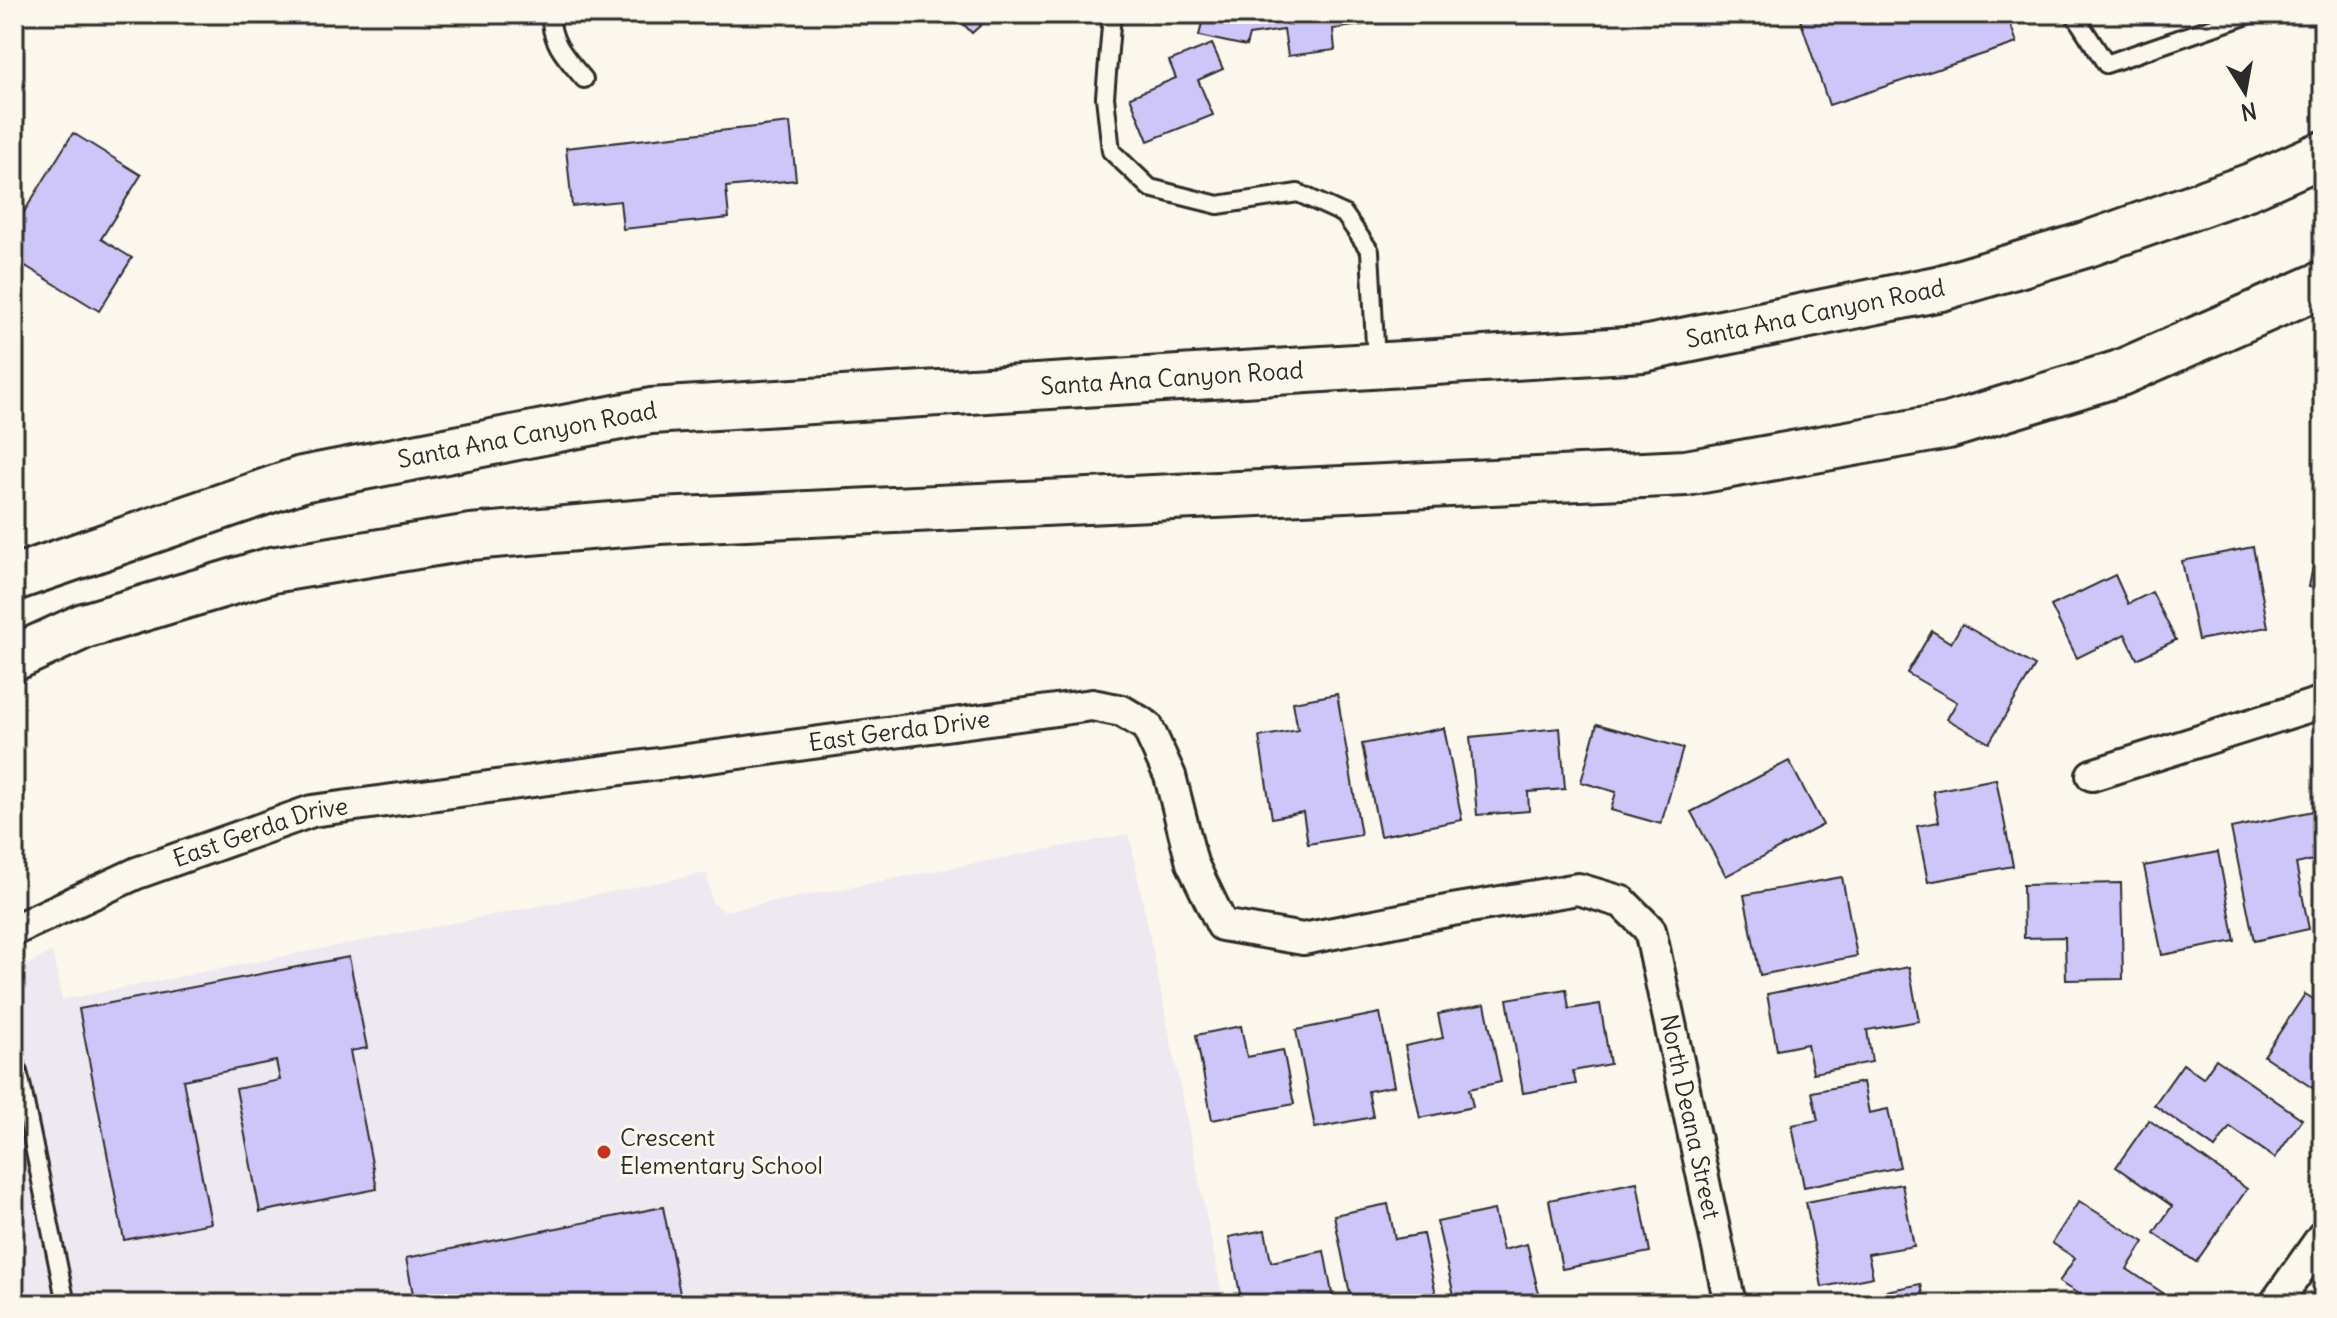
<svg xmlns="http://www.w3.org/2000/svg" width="2337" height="1318" font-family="Delius,sans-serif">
<rect width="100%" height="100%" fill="#fbf7ec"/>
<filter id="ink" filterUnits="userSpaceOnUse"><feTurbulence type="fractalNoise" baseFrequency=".0125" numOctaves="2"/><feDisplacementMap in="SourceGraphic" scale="16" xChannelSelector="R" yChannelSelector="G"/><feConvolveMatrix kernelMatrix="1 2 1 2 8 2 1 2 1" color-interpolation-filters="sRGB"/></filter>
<g filter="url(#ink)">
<path fill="#eee8f0" d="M 1129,834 L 1224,1304 L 14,1304 L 14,973 L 52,951 L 62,1000 L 707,873 L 712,903 L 725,911 Z"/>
<g fill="#cec6f9" stroke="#2b2b2b" stroke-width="2">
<path d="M 954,14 L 993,14 L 972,33 Z"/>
<path d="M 1204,14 L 1388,14 L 1389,21 L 1333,29 L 1335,50 L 1288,56 L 1284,30 L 1249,35 L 1246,46 L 1199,36 Z"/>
<path d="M 1815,14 L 2007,14 L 2017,43 L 1829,105 L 1800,19 Z"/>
<path d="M 1212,44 L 1223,69 L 1198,80 L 1213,115 L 1148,141 L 1130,97 L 1176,78 L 1169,61 Z"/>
<path d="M 790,123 L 796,180 L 726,187 L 729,218 L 623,229 L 620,201 L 572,206 L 566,148 Z"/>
<path d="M 73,133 L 141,175 L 101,239 L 132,258 L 99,311 L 14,259 L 14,228 Z"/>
<path d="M 2318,540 L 2323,541 L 2323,590 L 2309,587 Z"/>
<path d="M 2253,547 L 2268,627 L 2198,640 L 2182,561 Z"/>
<path d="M 2115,575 L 2128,604 L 2152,592 L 2176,640 L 2137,659 L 2125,634 L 2077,658 L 2051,606 Z"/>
<path d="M 1962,624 L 2035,666 L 1989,743 L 1947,719 L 1957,702 L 1907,673 L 1932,631 L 1951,643 Z"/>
<path d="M 1337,694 L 1361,835 L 1308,844 L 1303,812 L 1272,818 L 1259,737 L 1298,730 L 1293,702 Z"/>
<path d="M 1597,724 L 1683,748 L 1661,824 L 1611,810 L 1616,792 L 1581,782 Z"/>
<path d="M 1444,728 L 1462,820 L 1380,836 L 1362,744 Z"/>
<path d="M 1560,728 L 1565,789 L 1528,792 L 1529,811 L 1477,815 L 1470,737 Z"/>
<path d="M 1789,761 L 1823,825 L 1726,876 L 1691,812 Z"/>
<path d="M 1996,779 L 2013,866 L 1928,882 L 1917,826 L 1939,822 L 1933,791 Z"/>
<path d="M 2323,809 L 2323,858 L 2296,864 L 2309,929 L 2254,941 L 2231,828 Z"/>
<path d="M 2218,852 L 2235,941 L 2162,955 L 2144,866 Z"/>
<path d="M 1842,877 L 1857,956 L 1760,975 L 1744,895 Z"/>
<path d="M 2121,883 L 2123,979 L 2066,980 L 2065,937 L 2024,938 L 2023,885 Z"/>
<path d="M 349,957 L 367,1048 L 350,1051 L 377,1189 L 260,1212 L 236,1089 L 280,1080 L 276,1061 L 183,1080 L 211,1223 L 124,1240 L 79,1009 Z"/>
<path d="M 1909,967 L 1919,1021 L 1867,1030 L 1872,1062 L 1813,1073 L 1807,1044 L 1777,1050 L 1767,994 Z"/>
<path d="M 1566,989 L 1569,1009 L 1600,1004 L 1610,1064 L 1573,1071 L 1576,1084 L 1523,1093 L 1507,999 Z"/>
<path d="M 2305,994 L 2323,1005 L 2323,1095 L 2264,1056 Z"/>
<path d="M 1485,1004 L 1501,1082 L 1469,1089 L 1473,1107 L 1420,1118 L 1405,1046 L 1443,1038 L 1438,1014 Z"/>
<path d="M 1380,1013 L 1394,1086 L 1368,1091 L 1373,1117 L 1315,1128 L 1296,1030 Z"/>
<path d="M 1241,1026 L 1247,1057 L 1283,1050 L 1294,1104 L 1212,1120 L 1196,1035 Z"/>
<path d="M 2216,1059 L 2302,1119 L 2275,1158 L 2230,1127 L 2215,1148 L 2154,1105 L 2183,1064 L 2203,1078 Z"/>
<path d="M 1863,1082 L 1869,1113 L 1888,1109 L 1900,1167 L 1804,1187 L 1792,1125 L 1818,1120 L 1812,1092 Z"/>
<path d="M 2149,1120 L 2247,1189 L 2196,1262 L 2154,1233 L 2172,1206 L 2116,1167 Z"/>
<path d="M 1637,1182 L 1650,1252 L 1562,1269 L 1549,1200 Z"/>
<path d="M 1902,1184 L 1914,1246 L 1868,1254 L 1873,1277 L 1822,1287 L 1806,1202 Z"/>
<path d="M 2079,1201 L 2144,1242 L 2127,1269 L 2172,1299 L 2169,1304 L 2095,1304 L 2059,1282 L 2075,1258 L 2052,1243 Z"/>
<path d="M 1388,1204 L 1395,1239 L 1423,1234 L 1438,1304 L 1352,1304 L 1334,1215 Z"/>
<path d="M 663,1207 L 682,1304 L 415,1304 L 406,1258 Z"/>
<path d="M 1494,1210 L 1503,1250 L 1527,1244 L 1540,1299 L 1519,1304 L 1456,1304 L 1437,1222 Z"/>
<path d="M 1265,1230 L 1271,1262 L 1324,1251 L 1334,1304 L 1242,1304 L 1229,1237 Z"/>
<path d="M 1921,1284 L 1925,1304 L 1826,1304 L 1826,1303 Z"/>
</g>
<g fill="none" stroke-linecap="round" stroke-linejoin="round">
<g stroke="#2b2b2b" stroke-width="22">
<g id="lane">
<path d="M 551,14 C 549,41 567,59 584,79"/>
<path d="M 1112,14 L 1105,97 L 1111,151 L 1150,188 L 1218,205 L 1298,193 L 1344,214 L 1370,251 L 1376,363"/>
<path d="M 2074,14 L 2106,64 L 2251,14"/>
<path d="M 14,1057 L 21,1083 L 66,1304"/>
</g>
</g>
<g stroke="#2b2b2b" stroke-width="36">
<g id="street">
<path d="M 2092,775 L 2323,702"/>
<path id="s1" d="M 14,930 L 137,873 L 312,811 L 1092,705 L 1122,711 L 1147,726 L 1170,776 L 1192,863 L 1222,925 L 1303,939 L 1452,910 L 1578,889 L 1622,902 L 1650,930 L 1730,1304"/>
<path d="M 2275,1304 L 2323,1236"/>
</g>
</g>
<g stroke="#2b2b2b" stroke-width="50">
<g id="primary">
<path id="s2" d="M 14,578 L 302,479 L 651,411 L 1643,349 L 1941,288 L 2085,245 L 2251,186 L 2323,154"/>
<path d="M 14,658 L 84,626 L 272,570 L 471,537 L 659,521 L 1686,473 L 1948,426 L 2120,373 L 2323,284"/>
</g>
</g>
<use href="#lane" stroke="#fbf7ec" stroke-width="16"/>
<use href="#street" stroke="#fbf7ec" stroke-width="30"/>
<use href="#primary" stroke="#fbf7ec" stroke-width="44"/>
</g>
</g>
<circle fill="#c8321e" stroke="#fbf7ec" stroke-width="3" cx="604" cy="1152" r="8"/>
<g text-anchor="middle" stroke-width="6" stroke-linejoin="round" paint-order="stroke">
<g font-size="24" fill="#2b2b2b" stroke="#fbf7ec">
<text dy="8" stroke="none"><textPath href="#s2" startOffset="1830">Santa Ana Canyon Road</textPath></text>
<text dy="8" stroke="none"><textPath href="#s2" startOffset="1182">Santa Ana Canyon Road</textPath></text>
<text dy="8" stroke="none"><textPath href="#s2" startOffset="534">Santa Ana Canyon Road</textPath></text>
<text dy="8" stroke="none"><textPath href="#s1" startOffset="914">East Gerda Drive</textPath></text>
<text dy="8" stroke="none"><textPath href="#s1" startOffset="266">East Gerda Drive</textPath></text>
<text dy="8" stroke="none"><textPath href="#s1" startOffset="2020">North Deana Street</textPath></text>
</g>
<g font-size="24" fill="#2b2b2b" stroke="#fbf7ec" text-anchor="start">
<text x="620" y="1146">Crescent<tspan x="620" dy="28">Elementary School</tspan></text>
</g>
</g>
<rect width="2337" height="1318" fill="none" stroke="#fbf7ec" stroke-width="48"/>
<rect x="24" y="24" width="2289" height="1270" fill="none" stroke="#2b2b2b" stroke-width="3" filter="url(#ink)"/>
<g transform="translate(2245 92) rotate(169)" stroke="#fbf7ec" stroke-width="6" paint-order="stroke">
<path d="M0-6L14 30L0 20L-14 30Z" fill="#2b2b2b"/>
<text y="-12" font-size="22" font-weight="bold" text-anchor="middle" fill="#2b2b2b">N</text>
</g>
</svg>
